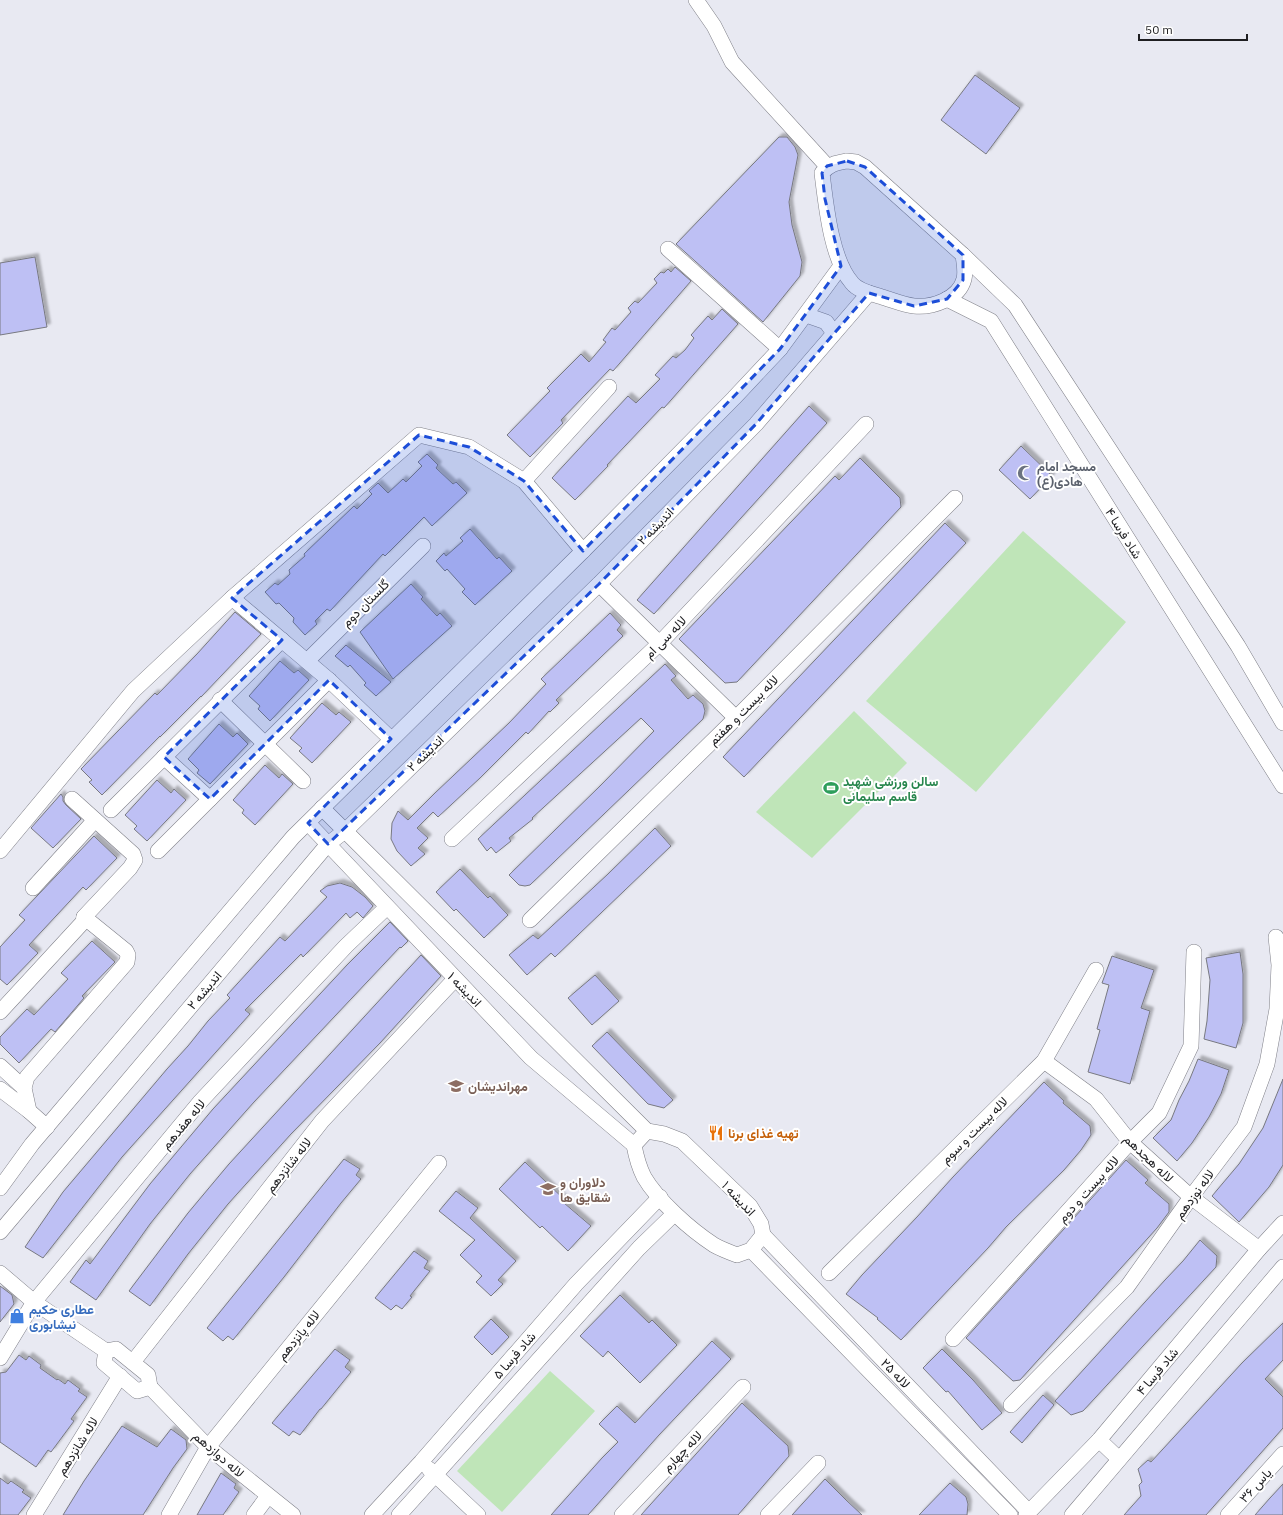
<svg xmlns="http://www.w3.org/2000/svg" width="1283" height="1515" font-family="'IBM Plex Sans',Vazirmatn,sans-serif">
<defs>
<filter id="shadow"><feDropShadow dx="3.5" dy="-3.5" stdDeviation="1" flood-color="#0004"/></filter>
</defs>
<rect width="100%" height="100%" fill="#e8e9f2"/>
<g fill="#bfe5b8">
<path d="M 1023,531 L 1126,622 L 976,792 L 866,701 Z"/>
<path d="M 854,711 L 907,763 L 812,858 L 756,812 Z"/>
<path d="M 550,1371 L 595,1411 L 502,1512 L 457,1471 Z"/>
</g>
<g fill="#bec0f4" stroke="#787981" filter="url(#shadow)">
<path d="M 975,75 L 1020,108 L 986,154 L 941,120 Z"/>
<path d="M 779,137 L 787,137 L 795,147 L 798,155 L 789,202 L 792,225 L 802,262 L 800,276 L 763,322 L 676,244 Z"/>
<path d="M 35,257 L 47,327 L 0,335 L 0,263 Z"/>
<path d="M 675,267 L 691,281 L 613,371 L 610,369 L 561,420 L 563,423 L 530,457 L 507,435 L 550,391 L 547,388 L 581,354 L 589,362 L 606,342 L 603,340 L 612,328 L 615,330 L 631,312 L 628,308 L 635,301 L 638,303 L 657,283 L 654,279 L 661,272 L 664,273 L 668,269 L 671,272 Z"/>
<path d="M 722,309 L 738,324 L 664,408 L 662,407 L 607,465 L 608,466 L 575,500 L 552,478 L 628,396 L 636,403 L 660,379 L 655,375 L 673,356 L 676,358 L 685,350 L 694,338 L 691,335 L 708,316 L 712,320 Z"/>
<path d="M 809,406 L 827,423 L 654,614 L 637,600 Z"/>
<path d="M 1021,446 L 1052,476 L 1030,499 L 999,470 Z"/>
<path d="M 427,454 L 438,465 L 436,468 L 453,484 L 456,482 L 467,493 L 432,526 L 424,517 L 385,556 L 383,554 L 330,611 L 327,609 L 315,621 L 317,624 L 305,635 L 293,622 L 294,618 L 279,603 L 276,604 L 265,592 L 275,583 L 278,585 L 290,574 L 289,570 L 305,556 L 304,554 L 354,506 L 357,509 L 372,494 L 369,491 L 378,483 L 388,493 L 403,479 L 406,482 L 422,466 L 418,462 Z"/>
<path d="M 860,458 L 900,498 L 901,507 L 737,682 L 725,683 L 679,639 L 835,476 L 839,480 Z"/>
<path d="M 945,523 L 966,543 L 744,777 L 723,757 Z"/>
<path d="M 470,529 L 497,559 L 499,557 L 512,571 L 475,605 L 462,592 L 465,589 L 447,569 L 445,571 L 436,561 L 444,553 L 446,556 L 463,541 L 460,538 Z"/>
<path d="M 411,584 L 423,597 L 421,599 L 437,616 L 440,613 L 452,626 L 393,679 L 360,632 Z"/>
<path d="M 235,612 L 261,634 L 201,697 L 201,696 L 160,737 L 160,736 L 102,795 L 89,782 L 92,780 L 81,769 L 155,693 L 157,695 L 197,654 Z"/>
<path d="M 610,613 L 621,625 L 617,630 L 623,636 L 556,700 L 559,703 L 550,712 L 549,711 L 528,734 L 526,732 L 480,778 L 438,817 L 433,812 L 417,828 L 428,838 L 418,848 L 425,854 L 411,866 L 397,851 L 391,839 L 392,823 L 398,811 L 408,820 L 435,793 L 509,723 L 546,684 L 541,679 Z"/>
<path d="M 346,645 L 391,682 L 376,696 L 364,685 L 366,683 L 350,665 L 348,667 L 335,656 Z"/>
<path d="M 280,661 L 294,673 L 298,670 L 309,680 L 270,721 L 258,709 L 260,706 L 249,696 Z"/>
<path d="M 665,664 L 676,676 L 671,680 L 688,699 L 693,695 L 703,704 L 705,711 L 703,719 L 530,885 L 525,886 L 519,885 L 509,875 L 600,786 L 654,731 L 641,718 L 532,818 L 533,819 L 509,838 L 511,841 L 496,853 L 491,847 L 487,851 L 478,839 Z"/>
<path d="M 322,703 L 336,715 L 339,712 L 351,722 L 312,763 L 299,751 L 302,748 L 290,738 Z"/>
<path d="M 219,724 L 233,737 L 237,733 L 248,744 L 210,784 L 197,773 L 199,770 L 188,759 Z"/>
<path d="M 265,765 L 279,778 L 282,774 L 293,784 L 255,825 L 242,813 L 244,810 L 233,800 Z"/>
<path d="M 157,780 L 171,793 L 174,789 L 186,800 L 147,841 L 134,829 L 137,826 L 125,815 Z"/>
<path d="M 61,794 L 63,797 L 63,801 L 66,805 L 81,819 L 53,848 L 31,828 Z"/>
<path d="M 655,828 L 671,846 L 555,957 L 551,953 L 527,975 L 509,955 L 533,935 L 538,939 L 608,874 Z"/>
<path d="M 94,836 L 117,858 L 86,890 L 83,887 L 29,945 L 38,953 L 7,985 L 0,979 L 0,947 L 25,920 L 19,915 Z"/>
<path d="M 460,869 L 488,898 L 490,896 L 508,915 L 484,938 L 456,909 L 454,911 L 436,892 Z"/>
<path d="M 340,883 L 352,887 L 365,897 L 373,906 L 363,918 L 357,912 L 350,918 L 346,913 L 303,957 L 301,954 L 245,1010 L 250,1014 L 122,1157 L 43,1258 L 25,1247 L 63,1192 L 167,1069 L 188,1046 L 208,1021 L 230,998 L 227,995 L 280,937 L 285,941 L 327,897 L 320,891 L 327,886 Z"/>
<path d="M 390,922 L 408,941 L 401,948 L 400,947 L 254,1102 L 190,1174 L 150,1224 L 96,1300 L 70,1282 L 86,1260 L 90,1264 L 150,1184 L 213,1109 L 347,965 Z"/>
<path d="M 92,941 L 115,962 L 82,996 L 84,998 L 55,1032 L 51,1029 L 19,1063 L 0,1044 L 0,1037 L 27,1009 L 34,1015 L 68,979 L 61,973 Z"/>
<path d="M 1240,952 L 1243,974 L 1243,1023 L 1236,1048 L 1204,1039 L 1207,1021 L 1210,980 L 1206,958 Z"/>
<path d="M 421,955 L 441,976 L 380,1043 L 291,1134 L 228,1204 L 188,1254 L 150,1306 L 129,1291 L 188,1213 L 229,1164 Z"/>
<path d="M 1112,956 L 1154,970 L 1141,1008 L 1150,1011 L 1130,1084 L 1088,1072 L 1100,1030 L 1097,1029 L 1109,985 L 1102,983 Z"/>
<path d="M 595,975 L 619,1001 L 592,1025 L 568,998 Z"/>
<path d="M 607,1032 L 673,1100 L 664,1108 L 648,1104 L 592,1046 Z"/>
<path d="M 1198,1059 L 1229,1070 L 1221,1094 L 1209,1117 L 1192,1143 L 1177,1161 L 1153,1138 L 1171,1120 L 1179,1100 L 1189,1081 Z"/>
<path d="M 1283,1079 L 1283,1165 L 1269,1187 L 1239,1222 L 1212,1196 L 1239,1164 L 1263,1128 Z"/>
<path d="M 1044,1082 L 1064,1101 L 1063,1103 L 1090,1126 L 1091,1135 L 1081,1150 L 1064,1170 L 1006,1227 L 988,1248 L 901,1340 L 877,1319 L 878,1318 L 846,1294 L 862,1275 L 917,1217 L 953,1177 Z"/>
<path d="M 344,1159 L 360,1169 L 356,1175 L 361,1179 L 341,1203 L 284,1277 L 233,1340 L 228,1336 L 223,1341 L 207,1328 Z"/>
<path d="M 1126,1160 L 1148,1180 L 1145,1183 L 1169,1204 L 1169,1212 L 1157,1228 L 1020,1380 L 1013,1381 L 966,1338 Z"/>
<path d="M 525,1162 L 566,1201 L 564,1203 L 591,1226 L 568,1251 L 542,1226 L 540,1228 L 499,1189 Z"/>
<path d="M 456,1191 L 478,1208 L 470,1218 L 516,1261 L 498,1280 L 503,1284 L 491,1296 L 476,1282 L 482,1276 L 460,1255 L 475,1240 L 439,1211 Z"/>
<path d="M 1200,1240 L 1217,1256 L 1216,1267 L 1083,1411 L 1071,1415 L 1055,1401 L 1165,1280 L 1183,1261 Z"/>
<path d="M 414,1251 L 428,1261 L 424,1268 L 430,1271 L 410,1296 L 412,1297 L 402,1309 L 396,1305 L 391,1310 L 375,1298 Z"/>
<path d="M 0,1286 L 12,1295 L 14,1304 L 0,1322 Z"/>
<path d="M 620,1295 L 649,1323 L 652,1320 L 677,1345 L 640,1383 L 608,1351 L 603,1357 L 580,1336 Z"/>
<path d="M 491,1319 L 509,1337 L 492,1355 L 474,1337 Z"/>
<path d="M 1283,1323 L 1283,1360 L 1265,1379 L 1283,1397 L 1283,1428 L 1206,1515 L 1124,1515 L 1141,1496 L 1139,1485 L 1142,1482 L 1138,1469 L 1148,1460 L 1151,1462 L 1242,1363 Z"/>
<path d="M 712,1341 L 731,1359 L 659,1435 L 588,1515 L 551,1515 L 602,1458 L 618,1442 L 599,1424 L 617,1406 L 635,1423 Z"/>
<path d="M 335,1349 L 350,1360 L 345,1367 L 351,1372 L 321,1409 L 320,1409 L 300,1435 L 293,1431 L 289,1436 L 272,1423 Z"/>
<path d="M 942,1349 L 973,1380 L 1002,1413 L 982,1430 L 948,1391 L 946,1392 L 923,1368 Z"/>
<path d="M 19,1355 L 26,1360 L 29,1356 L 41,1365 L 40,1368 L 57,1380 L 58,1379 L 65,1384 L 68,1380 L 80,1389 L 78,1391 L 87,1397 L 71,1419 L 74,1421 L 51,1452 L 48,1450 L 36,1467 L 0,1442 L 0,1373 L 6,1372 Z"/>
<path d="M 1043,1395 L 1054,1405 L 1022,1443 L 1010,1432 Z"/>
<path d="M 742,1403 L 788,1446 L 789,1456 L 738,1515 L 641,1515 Z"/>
<path d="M 122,1426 L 157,1447 L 171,1429 L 186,1440 L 187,1449 L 173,1468 L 143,1515 L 63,1515 L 84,1481 Z"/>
<path d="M 221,1473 L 236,1484 L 234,1488 L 239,1492 L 223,1515 L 197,1515 Z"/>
<path d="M 0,1478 L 8,1484 L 11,1481 L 24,1490 L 22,1492 L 31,1498 L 18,1515 L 0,1515 Z"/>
<path d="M 825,1479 L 846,1500 L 862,1515 L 792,1515 Z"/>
<path d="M 950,1483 L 966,1497 L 968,1504 L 967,1515 L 919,1515 Z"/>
<path d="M 1283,1484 L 1283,1515 L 1255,1515 L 1270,1498 Z"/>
</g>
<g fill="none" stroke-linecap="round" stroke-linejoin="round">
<g stroke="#808189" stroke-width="16">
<g id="minor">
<path d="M 696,0 L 714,26 L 732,62 L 827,166"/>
<path d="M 847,161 L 856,162 L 865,167 L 963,255 C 964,263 966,271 964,279 C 959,299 932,308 914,306 C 904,305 892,300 882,297 C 873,294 858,291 852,283 C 831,259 826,205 822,173 C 829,164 836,163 847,161 Z"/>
<path d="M 668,249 L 780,349"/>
<path d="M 963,255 L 1015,305 L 1238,646 L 1283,723"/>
<path d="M 947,299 L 991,321 L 1283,786"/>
<path d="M 806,315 L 826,322 L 834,333"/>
<path d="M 524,481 L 609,387"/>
<path d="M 599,584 L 736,718"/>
<path d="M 232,598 L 329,680 L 391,739"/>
<path d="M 307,661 L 423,546"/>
<path d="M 220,700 L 303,781"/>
<path d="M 164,757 L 210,799"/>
<path d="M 322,808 L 647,1131 L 664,1134 L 682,1141 L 750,1206 L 761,1224 L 763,1235 L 751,1250 L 737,1255 C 729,1252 721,1249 714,1245 C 691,1230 658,1201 644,1177 C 639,1167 636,1156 634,1145 L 647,1131"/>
<path d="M 111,810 L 282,640"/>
<path d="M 308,823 L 531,1058 L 634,1145"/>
<path d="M 452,839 L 660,643 L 866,424"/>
<path d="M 0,851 L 133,691 L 232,598 L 419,435 L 469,447 L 524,481 L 583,551"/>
<path d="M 158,851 L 329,680"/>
<path d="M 33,888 L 95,820"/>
<path d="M 530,920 L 736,718 L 955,498"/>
<path d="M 0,1012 L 83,922 L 84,917 L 130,868 L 135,860 L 133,854 L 72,799"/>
<path d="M 1044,1061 L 1096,1099 L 1130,1142 L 1191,1197 L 1259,1249"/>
<path d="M 0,1066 L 24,1088"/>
<path d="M 0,1089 L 29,1111 L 47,1127"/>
<path d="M 29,1111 L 24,1088 L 27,1077 L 127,962 L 128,955 L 126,951 L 84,917"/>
<path d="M 0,1188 L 32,1144 L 293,837 L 583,551 L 734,398 L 780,349 L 841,266"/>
<path d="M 0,1232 L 328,844 L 345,831 L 599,584 L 756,424 L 869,293"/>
<path d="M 763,1235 L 1029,1512"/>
<path d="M 751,1250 L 1010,1515"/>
<path d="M 0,1273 L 34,1302 L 106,1351"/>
<path d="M 829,1273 L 1044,1061 L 1096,970"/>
<path d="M 953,1339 L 1130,1142 L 1159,1113 L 1191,1046 L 1194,952"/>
<path d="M 116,1349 L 148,1375 L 150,1387 L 137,1391 L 104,1363 L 106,1351 Z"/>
<path d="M 0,1358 L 34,1302 L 199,1103 L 346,946 L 387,907"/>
<path d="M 133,1362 L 322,1121 L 455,979"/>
<path d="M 150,1387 L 208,1447 L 293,1515"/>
<path d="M 1011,1405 L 1127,1287 L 1191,1197 L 1244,1127 L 1267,1064 L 1277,1009 L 1279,965 L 1276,937"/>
<path d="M 1099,1440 L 1119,1459"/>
<path d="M 429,1469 L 478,1515"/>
<path d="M 34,1515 L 120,1376"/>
<path d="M 169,1515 L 208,1447 L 439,1163"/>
<path d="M 254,1515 L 268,1496"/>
<path d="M 372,1515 L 421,1462 L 576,1284 L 660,1197"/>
<path d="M 399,1515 L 639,1248 L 674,1214"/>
<path d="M 622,1515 L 743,1387"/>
<path d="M 768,1515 L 818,1463"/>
<path d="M 1026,1515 L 1099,1440 L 1259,1249 L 1283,1223"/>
<path d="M 1072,1515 L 1283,1267"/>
<path d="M 1228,1515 L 1283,1454"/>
</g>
</g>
<use href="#minor" stroke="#fff" stroke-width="15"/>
</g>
<path fill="#1d4ed8" fill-opacity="0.2" stroke="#1d4ed8" stroke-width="3" stroke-dasharray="8 5" stroke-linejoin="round" d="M 847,161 L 865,167 L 963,255 L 963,280 L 947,299 L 914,306 L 869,293 L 756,424 L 599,584 L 328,844 L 308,823 L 391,739 L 329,680 L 210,799 L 164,757 L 282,640 L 232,598 L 419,435 L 469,447 L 524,481 L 583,551 L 780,349 L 841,266 L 825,199 L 822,173 L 827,166 Z"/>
<defs>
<g id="mosque-bare" transform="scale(1.2)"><path d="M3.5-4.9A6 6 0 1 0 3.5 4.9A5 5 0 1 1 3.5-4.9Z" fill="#6b7280" stroke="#fff" stroke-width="2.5" paint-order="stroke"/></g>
<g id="stadium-bare" transform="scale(1.2)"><path d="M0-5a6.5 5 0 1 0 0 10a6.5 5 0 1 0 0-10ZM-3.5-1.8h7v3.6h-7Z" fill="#2e9e5b" stroke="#fff" stroke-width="2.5" paint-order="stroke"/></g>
<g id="school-bare" transform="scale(1.2)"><path d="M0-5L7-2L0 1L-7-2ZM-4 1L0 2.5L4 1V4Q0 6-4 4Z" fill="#8d6e63" stroke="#fff" stroke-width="2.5" paint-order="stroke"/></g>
<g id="restaurant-bare" transform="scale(1.2)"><path d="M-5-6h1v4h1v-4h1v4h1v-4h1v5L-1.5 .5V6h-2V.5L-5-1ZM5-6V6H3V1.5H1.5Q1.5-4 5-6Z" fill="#e8710a" stroke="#fff" stroke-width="2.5" paint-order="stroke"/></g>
<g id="shop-bare" transform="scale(1.2)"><path d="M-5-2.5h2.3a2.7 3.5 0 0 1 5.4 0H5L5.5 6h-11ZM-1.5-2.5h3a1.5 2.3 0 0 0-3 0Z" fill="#3f7fe0" stroke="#fff" stroke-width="2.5" paint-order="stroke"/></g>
</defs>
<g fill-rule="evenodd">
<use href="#mosque-bare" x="1025" y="473"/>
<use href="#stadium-bare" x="831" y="788"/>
<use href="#school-bare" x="456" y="1086"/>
<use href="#restaurant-bare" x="716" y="1133"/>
<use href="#school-bare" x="548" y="1189"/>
<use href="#shop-bare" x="17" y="1316"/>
</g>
<g text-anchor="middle" stroke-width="4" stroke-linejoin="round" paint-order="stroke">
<g font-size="13" font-weight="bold" fill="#5b616d" stroke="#fff" text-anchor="start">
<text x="1037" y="471">مسجد امام<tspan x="1037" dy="15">هادی(ع)</tspan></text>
</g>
<g font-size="13" fill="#1e1e21" stroke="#fff">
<text transform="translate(655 526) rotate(-46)" y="5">اندیشه ۲</text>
<text transform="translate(1124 533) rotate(58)" y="5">شاد فرسا ۴</text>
<text transform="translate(365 603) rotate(-45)" y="5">گلستان دوم</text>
<text transform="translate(665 637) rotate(-45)" y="5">لاله سی ام</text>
<text transform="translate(743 710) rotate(-45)" y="5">لاله بیست و هفتم</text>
<text transform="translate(425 753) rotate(-44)" y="5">اندیشه ۲</text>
<text transform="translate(465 989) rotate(46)" y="5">اندیشه ۱</text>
<text transform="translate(204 990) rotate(-50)" y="5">اندیشه ۲</text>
<text transform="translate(183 1124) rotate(-50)" y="5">لاله هفدهم</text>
<text transform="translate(974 1130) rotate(-45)" y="5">لاله بیست و سوم</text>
<text transform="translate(1149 1158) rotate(44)" y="5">لاله هجدهم</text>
<text transform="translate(288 1165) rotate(-52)" y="5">لاله شانزدهم</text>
<text transform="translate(1088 1189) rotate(-48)" y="5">لاله بیست و دوم</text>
<text transform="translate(1194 1194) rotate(-54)" y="5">لاله نوزدهم</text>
<text transform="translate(739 1198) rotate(47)" y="5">اندیشه ۱</text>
<text transform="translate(298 1335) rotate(-51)" y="5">لاله پانزدهم</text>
<text transform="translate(514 1355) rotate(-49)" y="5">شاد فرسا ۵</text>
<text transform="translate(1157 1371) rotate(-50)" y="5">شاد فرسا ۴</text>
<text transform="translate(896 1373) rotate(46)" y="5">لاله ۲۵</text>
<text transform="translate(77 1446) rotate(-58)" y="5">لاله شانزدهم</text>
<text transform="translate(682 1451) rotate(-46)" y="5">لاله چهارم</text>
<text transform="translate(219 1454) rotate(41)" y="5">لاله دوازدهم</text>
<text transform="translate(1255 1485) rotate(-48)" y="5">یاس ۳۶</text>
</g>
<g font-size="13" font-weight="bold" fill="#27864d" stroke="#fff" text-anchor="start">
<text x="843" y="786">سالن ورزشی شهید<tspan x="843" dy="15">قاسم سلیمانی</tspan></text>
</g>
<g font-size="13" font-weight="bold" fill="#785e54" stroke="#fff" text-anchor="start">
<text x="468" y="1091">مهراندیشان</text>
<text x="560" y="1187">دلاوران و<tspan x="560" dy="15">شقایق ها</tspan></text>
</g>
<g font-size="13" font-weight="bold" fill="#c56008" stroke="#fff" text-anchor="start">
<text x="728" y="1138">تهیه غذای برنا</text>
</g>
<g font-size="13" font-weight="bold" fill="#366cbe" stroke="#fff" text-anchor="start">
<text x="29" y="1314">عطاری حکیم<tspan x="29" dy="15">نیشابوری</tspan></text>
</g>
</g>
<path d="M1139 34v6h108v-6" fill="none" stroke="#1e1e21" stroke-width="2"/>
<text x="1145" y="34" font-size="12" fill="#1e1e21" stroke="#ffffff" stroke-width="3" paint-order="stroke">50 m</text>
</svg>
